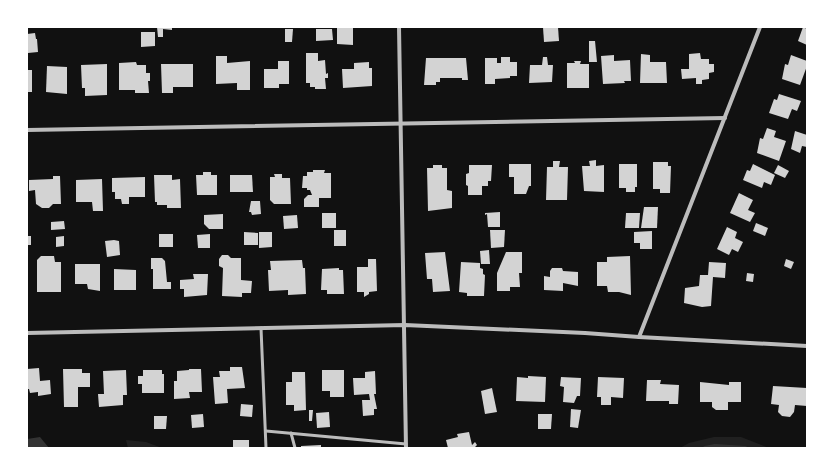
<svg xmlns="http://www.w3.org/2000/svg" width="834" height="475" font-family="Arial,sans-serif">
<rect width="100%" height="100%" fill="#111"/>
<g fill="#202020">
<path d="M 714,437 L 741,437 L 769,448 L 680,448 L 689,443 Z"/>
<path d="M 126,440 L 146,442 L 162,448 L 128,448 Z"/>
</g>
<path fill="#333" d="M 40,437 L 49,448 L 27,448 L 27,439 Z"/>
<g fill="none" stroke-linecap="round" stroke-linejoin="round">
<path stroke="#333" stroke-width="4" d="M 705,448 L 715,446 L 745,448"/>
</g>
<g fill="#d3d3d3">
<path d="M 157,27 L 172,27 L 172,30 L 163,29 L 163,37 L 158,37 Z"/>
<path d="M 543,27 L 558,27 L 559,41 L 544,42 Z"/>
<path d="M 803,27 L 807,29 L 807,45 L 798,41 Z"/>
<path d="M 337,28 L 353,28 L 353,45 L 337,44 Z"/>
<path d="M 285,29 L 293,29 L 292,42 L 285,42 Z"/>
<path d="M 316,29 L 332,29 L 333,40 L 316,41 Z"/>
<path d="M 141,32 L 155,32 L 155,46 L 141,47 Z"/>
<path d="M 35,33 L 36,39 L 37,39 L 38,52 L 28,53 L 27,34 Z"/>
<path d="M 589,41 L 595,41 L 597,62 L 589,62 Z"/>
<path d="M 306,53 L 318,53 L 318,61 L 325,60 L 326,74 L 328,73 L 328,78 L 325,78 L 326,89 L 315,89 L 315,87 L 310,87 L 310,83 L 306,83 Z"/>
<path d="M 700,53 L 701,59 L 709,59 L 709,64 L 714,64 L 714,72 L 709,73 L 709,79 L 702,80 L 702,84 L 696,84 L 696,78 L 682,79 L 681,69 L 689,69 L 689,54 Z"/>
<path d="M 641,54 L 650,55 L 650,62 L 666,62 L 667,83 L 640,83 Z"/>
<path d="M 614,55 L 614,61 L 630,60 L 631,81 L 624,81 L 625,83 L 603,84 L 601,56 Z"/>
<path d="M 791,55 L 807,61 L 807,66 L 800,85 L 782,79 L 785,64 L 788,65 Z"/>
<path d="M 216,56 L 227,56 L 227,63 L 250,61 L 250,90 L 237,90 L 237,83 L 216,84 Z"/>
<path d="M 501,57 L 510,57 L 510,62 L 517,62 L 517,76 L 510,76 L 510,78 L 495,79 L 495,84 L 485,84 L 485,58 L 497,58 L 497,63 L 501,63 Z"/>
<path d="M 543,57 L 547,57 L 548,65 L 553,65 L 552,82 L 529,83 L 530,65 L 542,65 Z"/>
<path d="M 426,58 L 466,58 L 468,80 L 462,80 L 462,78 L 440,78 L 440,82 L 436,82 L 436,85 L 424,85 Z"/>
<path d="M 278,61 L 289,61 L 289,84 L 279,84 L 279,88 L 264,88 L 264,69 L 278,69 Z"/>
<path d="M 574,61 L 581,61 L 580,64 L 589,64 L 589,88 L 567,88 L 567,63 L 575,63 Z"/>
<path d="M 136,62 L 137,65 L 146,65 L 146,73 L 150,73 L 150,81 L 148,81 L 149,93 L 135,93 L 135,90 L 119,90 L 119,63 Z"/>
<path d="M 369,62 L 369,68 L 372,68 L 372,86 L 343,88 L 342,69 L 354,69 L 354,63 Z"/>
<path d="M 107,64 L 107,95 L 85,96 L 85,88 L 82,88 L 81,65 Z"/>
<path d="M 161,64 L 193,64 L 193,87 L 173,87 L 173,93 L 162,93 Z"/>
<path d="M 47,66 L 67,67 L 67,94 L 46,92 Z"/>
<rect x="27" y="70" width="5" height="22"/>
<path d="M 779,94 L 801,101 L 797,111 L 792,109 L 788,119 L 769,113 L 774,99 L 777,100 Z"/>
<path d="M 767,128 L 776,131 L 774,137 L 786,141 L 779,161 L 757,153 L 760,138 L 763,139 Z"/>
<path d="M 795,131 L 807,135 L 807,147 L 802,146 L 800,153 L 791,149 Z"/>
<path d="M 596,160 L 596,166 L 604,165 L 604,192 L 584,191 L 582,166 L 590,166 L 589,161 Z"/>
<path d="M 553,161 L 560,161 L 559,167 L 568,167 L 567,200 L 546,200 L 547,167 L 553,167 Z"/>
<path d="M 653,162 L 668,162 L 668,166 L 671,166 L 670,193 L 660,193 L 660,189 L 653,189 Z"/>
<path d="M 509,164 L 531,164 L 531,186 L 529,186 L 526,194 L 514,194 L 514,177 L 509,177 Z"/>
<path d="M 619,164 L 637,164 L 637,187 L 635,187 L 635,192 L 626,192 L 626,188 L 619,188 Z"/>
<path d="M 753,164 L 775,175 L 771,185 L 764,182 L 762,188 L 743,180 L 747,170 L 750,171 Z"/>
<path d="M 433,165 L 442,165 L 442,168 L 447,168 L 447,190 L 452,191 L 452,208 L 428,211 L 427,168 L 433,168 Z"/>
<path d="M 469,165 L 492,165 L 491,181 L 488,181 L 488,186 L 482,186 L 482,195 L 468,195 L 468,186 L 466,185 L 466,174 L 469,173 Z"/>
<path d="M 778,165 L 789,171 L 785,178 L 774,173 Z"/>
<path d="M 313,170 L 325,170 L 324,173 L 331,173 L 331,198 L 319,198 L 319,207 L 304,207 L 304,199 L 308,195 L 312,195 L 310,190 L 307,190 L 307,188 L 302,188 L 303,176 L 307,176 L 307,172 L 313,172 Z"/>
<path d="M 203,172 L 211,172 L 211,175 L 217,175 L 217,195 L 197,195 L 196,175 L 203,175 Z"/>
<path d="M 274,174 L 282,174 L 282,178 L 290,178 L 291,204 L 274,204 L 270,200 L 270,177 L 275,177 Z"/>
<path d="M 154,175 L 172,175 L 172,180 L 180,179 L 181,208 L 167,208 L 167,205 L 157,205 L 157,202 L 155,202 Z"/>
<path d="M 230,175 L 252,175 L 253,192 L 230,192 Z"/>
<path d="M 53,176 L 60,176 L 61,204 L 53,204 L 49,208 L 42,208 L 36,204 L 35,190 L 29,191 L 29,180 L 53,179 Z"/>
<path d="M 145,177 L 145,197 L 129,197 L 129,204 L 122,204 L 121,199 L 115,199 L 115,192 L 112,192 L 112,178 Z"/>
<path d="M 102,179 L 103,211 L 93,211 L 92,202 L 76,202 L 76,180 Z"/>
<path d="M 739,193 L 753,200 L 748,210 L 755,213 L 750,222 L 730,213 Z"/>
<path d="M 251,201 L 260,201 L 261,214 L 252,215 L 251,212 L 249,212 Z"/>
<path d="M 644,207 L 658,207 L 657,228 L 641,228 Z"/>
<path d="M 500,212 L 500,227 L 488,227 L 487,214 L 485,215 L 485,213 Z"/>
<rect x="322" y="213" width="14" height="15"/>
<path d="M 626,213 L 640,213 L 639,228 L 625,228 Z"/>
<path d="M 223,214 L 223,229 L 209,229 L 204,224 L 204,215 Z"/>
<path d="M 297,215 L 298,228 L 284,229 L 283,216 Z"/>
<path d="M 64,221 L 65,229 L 51,230 L 51,222 Z"/>
<path d="M 756,223 L 768,228 L 765,236 L 753,231 Z"/>
<path d="M 727,227 L 737,232 L 735,238 L 743,242 L 738,252 L 732,249 L 729,255 L 717,249 Z"/>
<rect x="334" y="230" width="12" height="16"/>
<path d="M 490,230 L 505,230 L 504,247 L 491,248 Z"/>
<path d="M 652,231 L 652,249 L 640,249 L 640,243 L 634,243 L 634,232 Z"/>
<path d="M 244,232 L 258,233 L 258,245 L 244,245 Z"/>
<path d="M 259,232 L 272,232 L 272,247 L 259,248 Z"/>
<rect x="159" y="234" width="14" height="13"/>
<path d="M 210,234 L 210,248 L 198,248 L 197,235 Z"/>
<rect x="27" y="236" width="4" height="9"/>
<path d="M 64,236 L 64,246 L 56,247 L 56,237 Z"/>
<path d="M 114,240 L 119,241 L 120,255 L 107,257 L 105,241 Z"/>
<path d="M 489,250 L 490,264 L 481,264 L 480,251 Z"/>
<path d="M 445,252 L 450,291 L 433,292 L 432,279 L 427,279 L 425,253 Z"/>
<path d="M 506,252 L 522,252 L 522,273 L 519,273 L 520,287 L 510,287 L 510,291 L 497,291 L 497,273 Z"/>
<path d="M 222,255 L 228,255 L 231,258 L 241,258 L 241,280 L 252,281 L 251,293 L 242,293 L 242,297 L 222,296 L 223,268 L 219,266 L 219,259 Z"/>
<path d="M 41,256 L 54,256 L 55,262 L 61,262 L 61,292 L 37,292 L 37,260 Z"/>
<path d="M 630,256 L 631,295 L 619,292 L 608,292 L 607,286 L 597,286 L 597,262 L 607,262 L 607,257 Z"/>
<path d="M 151,258 L 162,258 L 165,261 L 167,282 L 171,282 L 171,289 L 153,289 L 153,269 L 151,269 Z"/>
<path d="M 368,259 L 376,259 L 377,291 L 369,292 L 369,294 L 364,297 L 364,292 L 357,292 L 357,267 L 368,267 Z"/>
<path d="M 786,259 L 794,262 L 791,269 L 784,266 Z"/>
<path d="M 302,260 L 303,268 L 305,268 L 306,294 L 288,295 L 288,290 L 269,291 L 268,270 L 271,270 L 270,261 Z"/>
<path d="M 461,262 L 480,263 L 480,268 L 483,269 L 483,274 L 485,275 L 484,296 L 467,296 L 467,293 L 459,292 Z"/>
<path d="M 709,262 L 726,263 L 725,278 L 713,277 L 711,306 L 702,307 L 684,303 L 685,288 L 699,286 L 700,275 L 708,275 Z"/>
<path d="M 75,264 L 100,264 L 100,291 L 88,289 L 87,284 L 75,284 Z"/>
<path d="M 339,268 L 339,270 L 343,270 L 344,294 L 327,294 L 327,290 L 321,290 L 322,269 Z"/>
<path d="M 552,268 L 562,268 L 563,271 L 578,272 L 578,286 L 563,283 L 563,291 L 544,290 L 544,276 L 550,277 L 550,271 Z"/>
<path d="M 114,269 L 136,270 L 136,290 L 114,290 Z"/>
<path d="M 747,273 L 754,274 L 753,282 L 746,281 Z"/>
<path d="M 193,274 L 208,274 L 207,295 L 184,297 L 184,289 L 180,289 L 180,280 L 194,279 Z"/>
<path d="M 230,367 L 242,367 L 245,388 L 227,389 L 228,403 L 215,404 L 213,377 L 220,377 L 219,371 L 230,371 Z"/>
<path d="M 39,368 L 40,381 L 50,380 L 51,394 L 38,396 L 38,392 L 30,393 L 29,389 L 27,389 L 27,369 Z"/>
<path d="M 63,369 L 82,369 L 82,373 L 90,373 L 90,387 L 78,387 L 78,407 L 64,407 Z"/>
<path d="M 189,369 L 201,369 L 202,392 L 189,392 L 190,398 L 174,399 L 174,381 L 177,381 L 177,371 L 189,370 Z"/>
<path d="M 126,370 L 127,395 L 123,395 L 123,405 L 99,407 L 98,394 L 104,394 L 103,371 Z"/>
<path d="M 143,370 L 162,370 L 162,374 L 164,374 L 164,393 L 142,393 L 142,384 L 138,384 L 138,376 L 143,376 Z"/>
<path d="M 322,370 L 344,370 L 344,397 L 330,397 L 330,391 L 322,391 Z"/>
<path d="M 375,371 L 376,394 L 374,394 L 377,409 L 374,409 L 374,415 L 363,416 L 362,400 L 370,400 L 369,394 L 354,395 L 353,378 L 365,378 L 365,372 Z"/>
<path d="M 292,372 L 305,372 L 306,410 L 294,411 L 294,405 L 286,405 L 286,382 L 292,382 Z"/>
<path d="M 528,376 L 546,377 L 545,402 L 516,401 L 517,377 L 528,378 Z"/>
<path d="M 561,377 L 581,378 L 580,396 L 577,396 L 574,403 L 563,402 L 564,387 L 560,386 Z"/>
<path d="M 598,377 L 624,378 L 623,398 L 611,397 L 611,405 L 601,405 L 601,397 L 597,397 Z"/>
<path d="M 647,380 L 661,380 L 660,384 L 679,385 L 678,404 L 669,404 L 669,401 L 646,401 Z"/>
<path d="M 700,382 L 729,385 L 729,382 L 741,382 L 741,402 L 728,402 L 728,410 L 716,410 L 712,407 L 712,402 L 700,402 Z"/>
<path d="M 773,386 L 807,388 L 807,406 L 795,405 L 794,412 L 790,417 L 782,416 L 778,412 L 779,405 L 771,404 Z"/>
<path d="M 492,388 L 497,412 L 485,414 L 481,391 Z"/>
<path d="M 241,404 L 253,405 L 252,417 L 240,416 Z"/>
<path d="M 571,409 L 581,410 L 578,428 L 570,427 Z"/>
<path d="M 309,410 L 313,410 L 312,421 L 309,421 Z"/>
<path d="M 329,412 L 330,427 L 317,428 L 316,413 Z"/>
<path d="M 203,414 L 204,427 L 192,428 L 191,415 Z"/>
<path d="M 538,414 L 552,414 L 551,429 L 538,429 Z"/>
<path d="M 154,416 L 167,416 L 166,429 L 154,429 Z"/>
<path d="M 469,432 L 472,445 L 475,442 L 477,445 L 474,448 L 448,448 L 446,440 L 458,437 L 457,434 Z"/>
<rect x="233" y="440" width="16" height="8"/>
<path d="M 321,445 L 321,448 L 301,448 L 301,446 Z"/>
</g>
<g fill="none" stroke-linecap="round" stroke-linejoin="round">
<g stroke="#bcbcbc" stroke-width="3">
<path d="M 261,328 L 266,448"/>
<path d="M 266,431 L 406,444"/>
<path d="M 291,433 L 295,448"/>
</g>
<g stroke="#bcbcbc" stroke-width="4">
<path d="M 399,27 L 406,448"/>
<path d="M 27,130 L 725,118"/>
<path d="M 27,333 L 405,325 L 585,333 L 639,337 L 807,346"/>
<path d="M 639,337 L 760,27"/>
</g>
</g>
<rect width="834" height="475" fill="none" stroke="#ffffff" stroke-width="56"/>
</svg>
